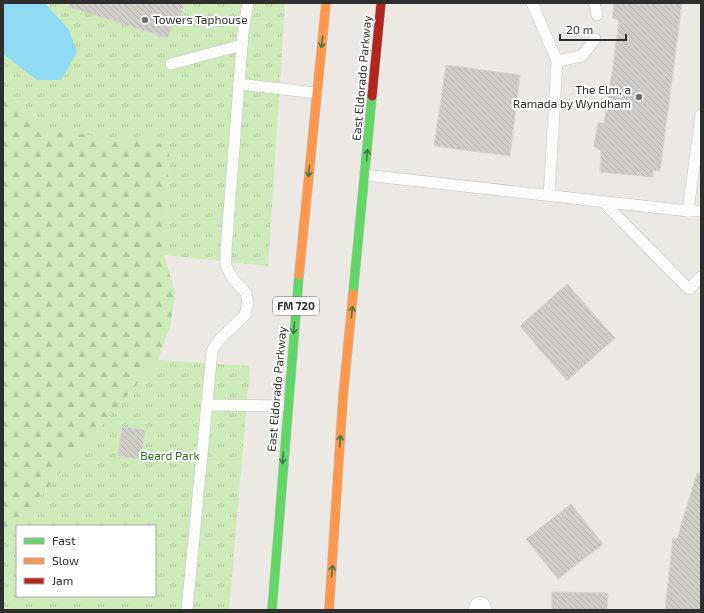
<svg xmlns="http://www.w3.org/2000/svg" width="704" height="613" font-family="'Exo 2',sans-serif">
<defs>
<pattern id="forest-firs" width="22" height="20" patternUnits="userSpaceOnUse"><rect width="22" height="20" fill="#ceeab9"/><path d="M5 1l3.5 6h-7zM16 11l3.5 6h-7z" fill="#b1c99f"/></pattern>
<pattern id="park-tufts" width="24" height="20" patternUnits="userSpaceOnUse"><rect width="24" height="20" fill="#ceeab9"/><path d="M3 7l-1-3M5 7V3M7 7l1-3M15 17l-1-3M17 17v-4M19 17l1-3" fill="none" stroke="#b1c99f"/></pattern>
<pattern id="building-back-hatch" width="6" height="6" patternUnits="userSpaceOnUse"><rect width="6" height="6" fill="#d1ceca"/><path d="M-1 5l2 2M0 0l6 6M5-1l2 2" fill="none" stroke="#b4b1ae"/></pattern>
</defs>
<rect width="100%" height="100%" fill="#ece8e3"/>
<path fill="url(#forest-firs)" d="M 3,90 L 47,130 L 170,144 L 164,255 L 175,292 L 171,323 L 158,360 L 3,539 Z"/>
<g fill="url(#park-tufts)" fill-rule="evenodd">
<path d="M 3,3 L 285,3 L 268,266 L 164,255 L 170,145 L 47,130 L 3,90 Z"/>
<path d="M 158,360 L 250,366 L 229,610 L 3,610 L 3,539 ZM 17,526 L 155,526 L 155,596 L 17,596 Z"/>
</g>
<path fill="#90dbf4" d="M 3,3 L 45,3 L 69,30 L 77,52 L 61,80 L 37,80 L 3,54 Z"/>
<g fill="url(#building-back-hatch)" stroke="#d7d4cf">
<path d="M 69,3 L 184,3 L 177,27 L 172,25 L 168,38 L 69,7 Z"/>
<path d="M 614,3 L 682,3 L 660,171 L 653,170 L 653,177 L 600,172 L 601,151 L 594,146 L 598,122 L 604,123 L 612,73 L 619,20 L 612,18 Z"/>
<path d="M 446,65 L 520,75 L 510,156 L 434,146 Z"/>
<path d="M 567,284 L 615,338 L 567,381 L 520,326 Z"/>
<path d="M 122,427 L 145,430 L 141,459 L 118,456 Z"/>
<path d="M 697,473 L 701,474 L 701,610 L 665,610 L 673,538 L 677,539 Z"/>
<path d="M 571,504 L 603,544 L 558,579 L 526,539 Z"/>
<path d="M 552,592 L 608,593 L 607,610 L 552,610 Z"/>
</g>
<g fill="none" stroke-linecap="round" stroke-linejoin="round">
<g stroke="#c5c4c4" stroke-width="12">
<g id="lane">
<path d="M 532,3 L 557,61 L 549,196"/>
<path d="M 594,3 L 597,15"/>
<path d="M 557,61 L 582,56 L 595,39"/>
<path d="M 171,64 L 242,45"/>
<path d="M 239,84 L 316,93"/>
<path d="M 365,175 L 688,211 L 701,211"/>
<path d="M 603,202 L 689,289 L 701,277"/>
<path d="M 688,211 L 701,115"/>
<path d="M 207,405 L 287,406"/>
<path d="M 187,610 L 212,351 L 219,340 L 245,315 L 248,303 L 246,293 L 233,279 L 226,266 L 226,251 L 243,33 L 248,3"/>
</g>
</g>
<g stroke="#c5c4c4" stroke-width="23">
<path id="street" d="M 480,610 L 480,608"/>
</g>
<g stroke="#c6c5c3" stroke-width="10">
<g id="fast">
<path d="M 353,294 L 372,96"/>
<path d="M 272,610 L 299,275"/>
</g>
</g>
<g stroke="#c6c5c3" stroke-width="10">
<g id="slow">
<path d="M 299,275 L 326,3"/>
<path d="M 329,610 L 343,397 L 353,294"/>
</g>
</g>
<g stroke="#c6c5c3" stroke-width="10">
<path id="jam" d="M 372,96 L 381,3"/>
</g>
<use href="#lane" stroke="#fcfcfb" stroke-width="11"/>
<use href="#street" stroke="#fcfcfb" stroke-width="22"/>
<use href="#fast" stroke="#63d668" stroke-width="9"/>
<use href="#slow" stroke="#ff974d" stroke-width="9"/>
<use href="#jam" stroke="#b3261e" stroke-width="9"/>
</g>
<defs><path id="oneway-shaft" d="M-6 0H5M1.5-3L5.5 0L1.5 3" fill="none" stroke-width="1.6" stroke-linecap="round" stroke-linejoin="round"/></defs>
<g stroke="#467a48">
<use href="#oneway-shaft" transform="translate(322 42) rotate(97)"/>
<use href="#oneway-shaft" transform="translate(367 155) rotate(-85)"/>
<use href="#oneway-shaft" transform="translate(309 171) rotate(95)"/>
<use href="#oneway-shaft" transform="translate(352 312) rotate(-84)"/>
<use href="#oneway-shaft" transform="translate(294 328) rotate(95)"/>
<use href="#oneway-shaft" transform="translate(340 441) rotate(-86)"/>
<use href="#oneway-shaft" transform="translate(283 458) rotate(94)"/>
<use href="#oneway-shaft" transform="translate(332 571) rotate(-86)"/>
</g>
<g fill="#706f6d" stroke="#fff" stroke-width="1.5">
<circle cx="145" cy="20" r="4"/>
<circle cx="639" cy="97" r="4"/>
</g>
<g text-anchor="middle" stroke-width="4" stroke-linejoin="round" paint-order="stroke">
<rect fill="#fff" stroke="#6d6d6d" stroke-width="1" x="273" y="297" width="46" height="18" rx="3"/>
<g font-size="11" font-weight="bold" fill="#2e2e2e">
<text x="296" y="310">FM 720</text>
</g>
<g font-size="12" fill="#2e2e2e" stroke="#fff" text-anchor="start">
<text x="153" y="24">Towers Taphouse</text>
<text x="631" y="94" text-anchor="end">The Elm, a<tspan x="631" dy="14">Ramada by Wyndham</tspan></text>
</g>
<g font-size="12" fill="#2e2e2e" stroke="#fff">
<text transform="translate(362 78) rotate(-85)" y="4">East Eldorado Parkway</text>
<text transform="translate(277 389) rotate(-85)" y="4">East Eldorado Parkway</text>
</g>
<g font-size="12" fill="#287613" stroke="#fff">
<text x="170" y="460">Beard Park</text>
</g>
</g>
<rect width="704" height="613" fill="none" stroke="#2e2e2e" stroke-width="8"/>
<rect x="16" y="525" width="140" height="72" fill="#ffffff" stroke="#ababab"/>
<rect x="24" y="538" width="20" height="6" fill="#63d668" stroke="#ababab"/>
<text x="52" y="545" font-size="12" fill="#2e2e2e">Fast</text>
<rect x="24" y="558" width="20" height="6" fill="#ff974d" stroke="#ababab"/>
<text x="52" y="565" font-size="12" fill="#2e2e2e">Slow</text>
<rect x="24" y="578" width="20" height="6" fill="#b3261e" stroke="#ababab"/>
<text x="52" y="585" font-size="12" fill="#2e2e2e">Jam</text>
<path d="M560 34v6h66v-6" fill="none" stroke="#2e2e2e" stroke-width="2"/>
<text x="566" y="34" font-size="12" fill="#2e2e2e" stroke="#ffffff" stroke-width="3" paint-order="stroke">20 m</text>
</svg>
